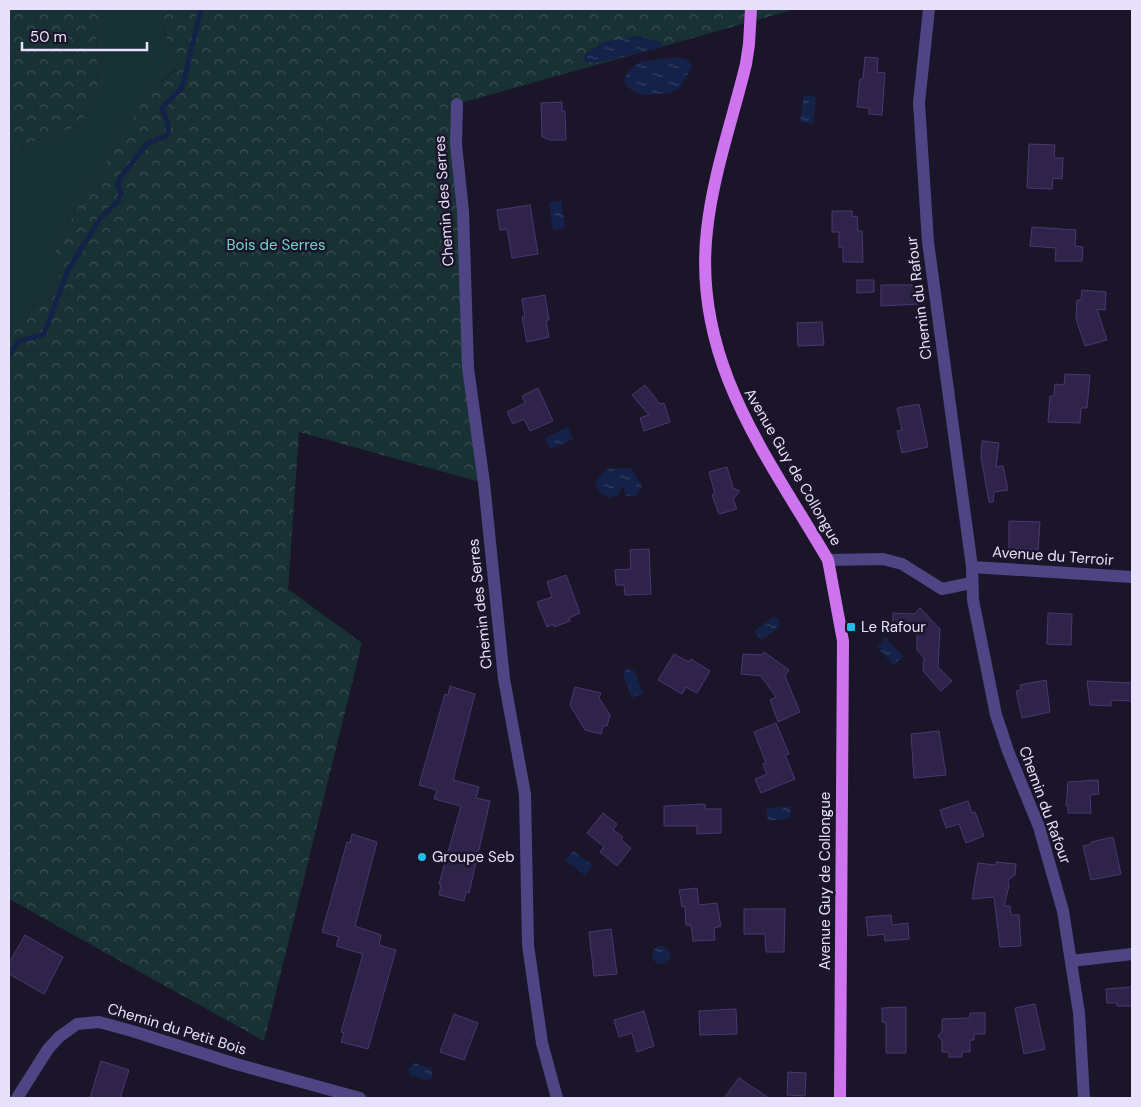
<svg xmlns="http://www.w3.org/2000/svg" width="1141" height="1107" font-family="'DM Sans',sans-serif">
<defs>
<pattern id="forest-crowns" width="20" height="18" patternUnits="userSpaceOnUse" patternTransform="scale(1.25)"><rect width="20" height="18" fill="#183134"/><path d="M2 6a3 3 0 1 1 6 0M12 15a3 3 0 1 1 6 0" fill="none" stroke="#3a4f52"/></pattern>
<pattern id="water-ripples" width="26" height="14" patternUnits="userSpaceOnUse" patternTransform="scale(1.25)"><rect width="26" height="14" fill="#142249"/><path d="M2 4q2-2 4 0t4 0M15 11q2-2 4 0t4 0" fill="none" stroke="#364264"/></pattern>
</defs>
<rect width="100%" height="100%" fill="#1b152a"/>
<path fill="#183134" d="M 107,9 L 171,9 L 161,20 L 176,69 L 148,92 L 55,246 L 60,273 L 51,302 L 37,300 L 25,320 L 9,329 L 9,157 L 22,146 L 81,125 L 98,91 L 96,34 Z"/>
<g fill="url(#forest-crowns)">
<path d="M 9,9 L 107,9 L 96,34 L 98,91 L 81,125 L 22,146 L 9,157 Z"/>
<path d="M 171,9 L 789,9 L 789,11 L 457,104 L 466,292 L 484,483 L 299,432 L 288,589 L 362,643 L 264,1041 L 9,899 L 9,329 L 25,320 L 37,300 L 51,302 L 60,273 L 55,246 L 148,92 L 176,70 L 161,19 Z"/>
</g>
<g fill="url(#water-ripples)">
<path d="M 639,36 L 660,42 L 663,44 L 661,48 L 596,63 L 585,62 L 583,56 L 603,42 Z"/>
<path d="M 677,57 L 688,60 L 692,66 L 679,89 L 670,93 L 641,95 L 630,89 L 624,81 L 628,70 L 640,62 Z"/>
<path d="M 804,95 L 816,97 L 813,124 L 800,122 Z"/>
<path d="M 561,200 L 565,228 L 553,230 L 549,202 Z"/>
<path d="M 568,427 L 573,439 L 550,449 L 545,438 Z"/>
<path d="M 629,468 L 633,471 L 642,487 L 636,496 L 626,496 L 623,486 L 618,495 L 608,498 L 599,491 L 595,482 L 607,469 Z"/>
<path d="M 773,617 L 779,619 L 780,627 L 761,640 L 754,631 Z"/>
<path d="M 883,637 L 889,638 L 888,641 L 903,656 L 894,665 L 877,647 L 883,641 Z"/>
<path d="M 627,669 L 634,670 L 643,693 L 632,698 L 623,674 Z"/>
<path d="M 790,806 L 791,818 L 768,821 L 766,809 Z"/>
<path d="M 573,851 L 593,865 L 585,875 L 565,860 Z"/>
<circle cx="661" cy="955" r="9"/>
<path d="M 415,1063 L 431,1069 L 433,1078 L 426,1080 L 410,1075 L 408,1069 Z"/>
</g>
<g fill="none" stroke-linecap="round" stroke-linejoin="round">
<path stroke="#142249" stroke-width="5" d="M 9,355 L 19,341 L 44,334 L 68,270 L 100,219 L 119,200 L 121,194 L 118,185 L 120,178 L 147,144 L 168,135 L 168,124 L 162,108 L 182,88 L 201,9"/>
</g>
<g fill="#2f2349" stroke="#4a3772">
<path d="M 865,57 L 878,58 L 877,72 L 885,73 L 882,115 L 869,114 L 869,108 L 857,107 L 860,79 L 863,79 Z"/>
<path d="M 562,102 L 562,111 L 565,111 L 566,140 L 550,140 L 542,137 L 541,103 Z"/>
<path d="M 1029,144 L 1055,145 L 1054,158 L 1063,158 L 1062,179 L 1053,178 L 1052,189 L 1027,188 Z"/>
<path d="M 530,205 L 538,254 L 512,258 L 507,229 L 500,230 L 497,210 Z"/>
<path d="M 832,211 L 852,211 L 852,217 L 857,216 L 858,231 L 862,231 L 863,262 L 843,262 L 843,247 L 839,247 L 839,232 L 832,232 Z"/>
<path d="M 1032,227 L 1076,230 L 1075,246 L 1083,247 L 1082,261 L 1055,261 L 1056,248 L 1030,246 Z"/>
<path d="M 857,280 L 874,280 L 874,292 L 857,293 Z"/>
<path d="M 881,285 L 919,285 L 919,304 L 881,306 Z"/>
<path d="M 1082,290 L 1106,292 L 1105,310 L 1097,309 L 1107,340 L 1085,346 L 1076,319 L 1077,300 L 1081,300 Z"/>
<path d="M 545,295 L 549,320 L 546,320 L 549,337 L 527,342 L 522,317 L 525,317 L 522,299 Z"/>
<path d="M 822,322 L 824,345 L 798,346 L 797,323 Z"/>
<path d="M 1065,374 L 1090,375 L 1087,408 L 1081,408 L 1080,423 L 1048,422 L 1050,396 L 1054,396 L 1055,384 L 1064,385 Z"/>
<path d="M 645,385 L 660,404 L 664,403 L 670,422 L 644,431 L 640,418 L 649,415 L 632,395 Z"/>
<path d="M 538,388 L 553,421 L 530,431 L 524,419 L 513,424 L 507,412 L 525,403 L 522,396 Z"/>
<path d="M 919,404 L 928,447 L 902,453 L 897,431 L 902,430 L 897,408 Z"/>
<path d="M 982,441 L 999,443 L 996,467 L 1003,466 L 1008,490 L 994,492 L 993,502 L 989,502 L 981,457 Z"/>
<path d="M 727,467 L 733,488 L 740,491 L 733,499 L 737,509 L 719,514 L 712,495 L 715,494 L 709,472 Z"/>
<path d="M 1009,521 L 1040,522 L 1038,550 L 1009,548 Z"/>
<path d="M 649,549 L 651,594 L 625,595 L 624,585 L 616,585 L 615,570 L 631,569 L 630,550 Z"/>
<path d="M 566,575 L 580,613 L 569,618 L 570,621 L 554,627 L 553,624 L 547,627 L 537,602 L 552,597 L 547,582 Z"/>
<path d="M 920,608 L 940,629 L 938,667 L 952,681 L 941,691 L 923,671 L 924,658 L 917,650 L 917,635 L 909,627 L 893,626 L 893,613 L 914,614 Z"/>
<path d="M 1048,613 L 1072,614 L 1071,645 L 1047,644 Z"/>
<path d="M 764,652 L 789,670 L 785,676 L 800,712 L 778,722 L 770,700 L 776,697 L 761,676 L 741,674 L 743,654 L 762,655 Z"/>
<path d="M 674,654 L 689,662 L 691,659 L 710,671 L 697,693 L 686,687 L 682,694 L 658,680 Z"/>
<path d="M 1046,680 L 1050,712 L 1022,718 L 1016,691 L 1021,690 L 1020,685 Z"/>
<path d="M 1087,681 L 1132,683 L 1132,701 L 1111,700 L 1111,706 L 1090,705 Z"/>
<path d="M 450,686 L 475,694 L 453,780 L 479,787 L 476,798 L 490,801 L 469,893 L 466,892 L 464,901 L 439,895 L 441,885 L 439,884 L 461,806 L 434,799 L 437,790 L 419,785 L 445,694 L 448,695 Z"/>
<path d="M 575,687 L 601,693 L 599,698 L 610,715 L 607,726 L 604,725 L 601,734 L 585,730 L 570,705 Z"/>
<path d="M 776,723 L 789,754 L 785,755 L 795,779 L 761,793 L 755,779 L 767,774 L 763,764 L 766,763 L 754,732 Z"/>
<path d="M 939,731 L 946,775 L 914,778 L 911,734 Z"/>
<path d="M 1098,780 L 1099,794 L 1090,795 L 1091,813 L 1068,813 L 1068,806 L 1066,806 L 1068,782 Z"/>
<path d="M 968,801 L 972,813 L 975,812 L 984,836 L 966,843 L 959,824 L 946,828 L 940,810 Z"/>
<path d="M 705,804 L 705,809 L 721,809 L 721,833 L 697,834 L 697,826 L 664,826 L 664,806 Z"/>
<path d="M 603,813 L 617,824 L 613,830 L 623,837 L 621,840 L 631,848 L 617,866 L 600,852 L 604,847 L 587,833 Z"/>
<path d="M 352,834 L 377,842 L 355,926 L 381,935 L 379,945 L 396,950 L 368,1049 L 341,1042 L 344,1033 L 341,1032 L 363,954 L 336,946 L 339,937 L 322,932 L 347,842 L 350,843 Z"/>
<path d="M 1113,837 L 1121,874 L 1091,880 L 1083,846 L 1091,844 L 1091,842 Z"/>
<path d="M 996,862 L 1016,864 L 1015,875 L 1008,880 L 1009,886 L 1004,906 L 1010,906 L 1011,915 L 1019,915 L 1021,946 L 1000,947 L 994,897 L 972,899 L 978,863 L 996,865 Z"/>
<path d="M 697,888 L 699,905 L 717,903 L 721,926 L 714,928 L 715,940 L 693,941 L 691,925 L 686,925 L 685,906 L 682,907 L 679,890 Z"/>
<path d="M 744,909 L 785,909 L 784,952 L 766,952 L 765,934 L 744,934 Z"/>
<path d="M 891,915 L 892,925 L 908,923 L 909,939 L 885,941 L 884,934 L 868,936 L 866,917 Z"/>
<path d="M 611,929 L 617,974 L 594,976 L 589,932 Z"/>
<path d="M 25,935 L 63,957 L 44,994 L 9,974 L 9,963 Z"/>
<path d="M 1132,987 L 1132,1006 L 1117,1006 L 1117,1003 L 1107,1003 L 1106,989 Z"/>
<path d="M 1035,1004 L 1045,1049 L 1024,1054 L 1015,1008 Z"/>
<path d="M 906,1007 L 906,1053 L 886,1053 L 886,1023 L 882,1022 L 882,1008 Z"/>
<path d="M 736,1009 L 737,1034 L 700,1035 L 699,1011 Z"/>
<path d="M 644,1011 L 654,1046 L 637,1052 L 632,1033 L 619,1037 L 614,1020 Z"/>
<path d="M 970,1013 L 985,1013 L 985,1034 L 974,1034 L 974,1040 L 970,1040 L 970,1052 L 962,1052 L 962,1057 L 949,1057 L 949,1052 L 942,1052 L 942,1041 L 938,1036 L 942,1032 L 942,1019 L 970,1018 Z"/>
<path d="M 454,1014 L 478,1023 L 464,1060 L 440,1052 Z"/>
<path d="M 101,1061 L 129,1070 L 120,1098 L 90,1098 Z"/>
<path d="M 788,1072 L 806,1073 L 805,1096 L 787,1095 Z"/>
<path d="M 739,1078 L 769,1098 L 724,1098 Z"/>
</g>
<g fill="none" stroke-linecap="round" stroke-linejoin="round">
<g stroke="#4f4584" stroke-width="12">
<path d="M 929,9 L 919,103 L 928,242 L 972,567 L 973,600 L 996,715 L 1008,751 L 1039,827 L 1063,911 L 1079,1013 L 1084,1098"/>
<path d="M 457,104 L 456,144 L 463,211 L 468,368 L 484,483 L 504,679 L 525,794 L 528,945 L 542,1043 L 557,1098"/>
<path d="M 828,560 L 883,559 L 902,564 L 942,589 L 971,583"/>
<path d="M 972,567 L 1132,577"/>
<path d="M 1071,961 L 1132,954"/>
<path d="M 17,1098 L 48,1049 L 59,1037 L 77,1024 L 99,1022 L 132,1031 L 236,1064 L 360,1098"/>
</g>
<path stroke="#cf74ef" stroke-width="12" d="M 751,9 L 749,44 L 746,64 C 733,118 713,174 707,230 C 692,360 766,454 828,560 L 843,641 L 840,1098"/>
</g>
<g fill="#23bce6" stroke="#1b152a" stroke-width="2">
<rect x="846" y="622" width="10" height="10" rx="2.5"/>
<circle cx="422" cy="857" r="5"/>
</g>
<g text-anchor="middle" stroke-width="5" stroke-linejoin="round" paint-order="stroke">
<g font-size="15" fill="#e7e1fc" stroke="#1b152a">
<text transform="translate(444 201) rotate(-94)" y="5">Chemin des Serres</text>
<text transform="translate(919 298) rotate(-97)" y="5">Chemin du Rafour</text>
<text transform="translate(793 467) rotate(60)" y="5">Avenue Guy de Collongue</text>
<text transform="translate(1053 556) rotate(4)" y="5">Avenue du Terroir</text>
<text transform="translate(480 604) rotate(-96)" y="5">Chemin des Serres</text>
<text transform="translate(1045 805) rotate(70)" y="5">Chemin du Rafour</text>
<text transform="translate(825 881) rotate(-90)" y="5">Avenue Guy de Collongue</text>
<text transform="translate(177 1029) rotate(17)" y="5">Chemin du Petit Bois</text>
</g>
<g font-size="15" fill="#74d5c8" stroke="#1b152a">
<text x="276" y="250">Bois de Serres</text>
</g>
<g font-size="15" fill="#e7e1fc" stroke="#1b152a" text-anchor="start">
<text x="861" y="632">Le Rafour</text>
<text x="432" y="862">Groupe Seb</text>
</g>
</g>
<rect width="1141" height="1107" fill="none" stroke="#e7e1fc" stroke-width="20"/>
<path d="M22 42v8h125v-8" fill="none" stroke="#e7e1fc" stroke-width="2.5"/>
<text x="30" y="42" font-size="15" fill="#e7e1fc" stroke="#1b152a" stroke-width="4" paint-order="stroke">50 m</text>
</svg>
